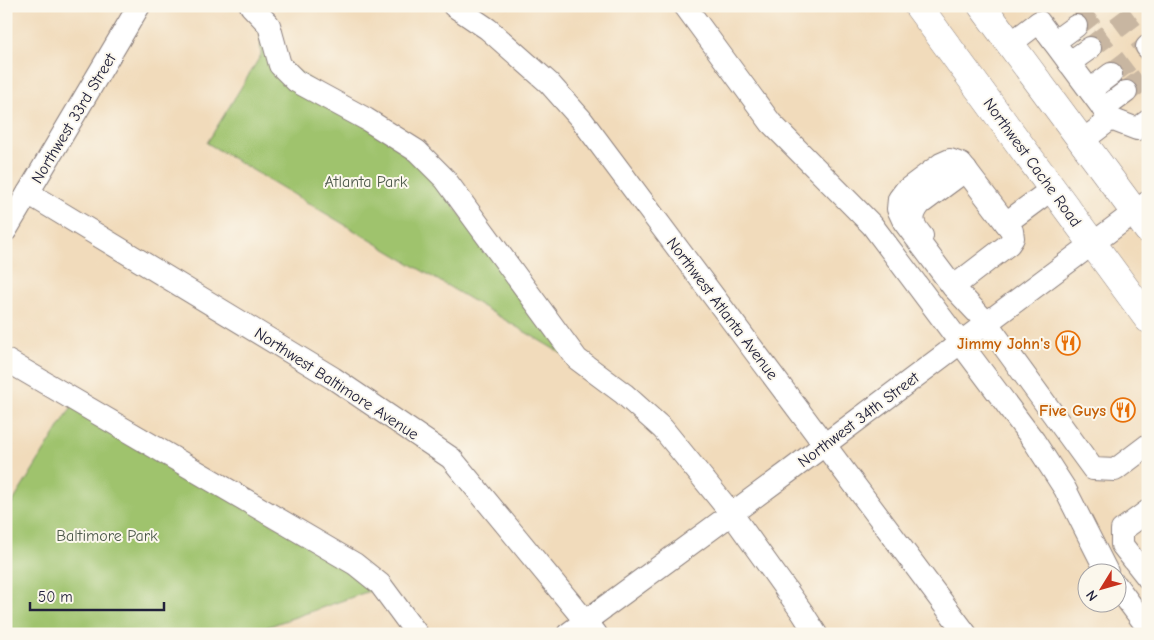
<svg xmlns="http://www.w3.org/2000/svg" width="1154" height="640" font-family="'Comic Neue',sans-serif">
<rect width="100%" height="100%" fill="#fbf7ec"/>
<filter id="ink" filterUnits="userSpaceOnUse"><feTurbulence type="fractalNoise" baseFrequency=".02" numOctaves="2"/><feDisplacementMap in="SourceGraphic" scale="10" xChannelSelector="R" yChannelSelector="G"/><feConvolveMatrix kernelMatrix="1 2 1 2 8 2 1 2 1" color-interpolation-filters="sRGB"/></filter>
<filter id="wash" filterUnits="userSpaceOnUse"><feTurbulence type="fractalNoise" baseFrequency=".0096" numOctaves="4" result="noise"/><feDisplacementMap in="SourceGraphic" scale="20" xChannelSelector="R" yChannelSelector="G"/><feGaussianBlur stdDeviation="1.12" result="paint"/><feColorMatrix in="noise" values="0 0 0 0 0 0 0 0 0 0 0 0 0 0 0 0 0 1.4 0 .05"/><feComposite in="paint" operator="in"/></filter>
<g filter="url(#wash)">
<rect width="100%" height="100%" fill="#f1dbbb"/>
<g fill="#9fc36d" stroke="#607254">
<path d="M 260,22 L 271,52 L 415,153 L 564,355 L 207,143 L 261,55 Z"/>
<path d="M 74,403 L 378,588 L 247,634 L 6,634 L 6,513 Z"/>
</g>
</g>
<g filter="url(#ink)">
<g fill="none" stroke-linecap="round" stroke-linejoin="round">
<g stroke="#c8b6a1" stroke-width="22" stroke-dasharray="22 11" stroke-linecap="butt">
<path d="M 1076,26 L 1102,6"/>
<path d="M 1090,48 L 1143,8"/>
<path d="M 1111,74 L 1147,47"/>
<path d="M 1126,92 L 1148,76"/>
</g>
<g stroke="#8a7e7b" stroke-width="24">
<g id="minor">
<path d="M 251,6 L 269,25 L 280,65 L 296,81 L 366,119 L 417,151 L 445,179 L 577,359 L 624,394 L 663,429 L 731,513 L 802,612 L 816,634"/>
<path d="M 454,6 L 488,29 L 549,83 L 581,119 L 966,634"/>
<path d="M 685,6 L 771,123 L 872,225 L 1034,441 L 1065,489 L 1107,572"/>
<path d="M 1054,42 L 1076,26"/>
<path d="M 1010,44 L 1039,22 L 1111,119"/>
<path d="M 1147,47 L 1148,46"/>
<path d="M 1069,63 L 1090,48"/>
<path d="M 1090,90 L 1111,74"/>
<path d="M 1103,109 L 1126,92"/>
<path d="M 1082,141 L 1111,119 L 1137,129 L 1148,121"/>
<path d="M 28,193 L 333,378 L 451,458 L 596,634"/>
<path d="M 1006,223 L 1052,189"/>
<path d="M 6,230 L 139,6"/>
<path d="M 922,236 C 912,224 910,217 920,204 L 966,170"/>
<path d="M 953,287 L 1009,244 L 1013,238 L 1012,231 L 961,164 L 950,160 L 941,164 L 905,191 L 899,199 L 898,209 L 904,222 L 953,287 L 986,322 L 1093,469 L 1115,470 L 1148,445"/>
<path d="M 6,360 L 355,564 L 380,584 L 417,634"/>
<path d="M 1148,511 L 1122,530 L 1122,545 L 1148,578"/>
<path d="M 1116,585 L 1148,628"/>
<path d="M 568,634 L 787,473 L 1148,202"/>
</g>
</g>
<g stroke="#8a7e7b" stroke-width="29">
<g id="major">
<path d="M 918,6 L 1148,319"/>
<path d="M 982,6 L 1148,230"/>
</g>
</g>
<use href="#minor" stroke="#fff" stroke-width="22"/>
<use href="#major" stroke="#fff" stroke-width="28"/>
</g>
</g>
<defs>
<g id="restaurant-ring" transform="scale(1.25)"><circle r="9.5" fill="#fbf7ec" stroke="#e8710a" stroke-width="1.5"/><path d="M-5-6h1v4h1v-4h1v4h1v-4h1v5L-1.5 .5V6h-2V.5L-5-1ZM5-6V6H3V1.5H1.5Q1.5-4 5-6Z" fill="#e8710a"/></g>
</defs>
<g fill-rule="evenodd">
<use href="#restaurant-ring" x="1068" y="343"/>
<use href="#restaurant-ring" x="1123" y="410"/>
</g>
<g text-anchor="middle" stroke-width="4" stroke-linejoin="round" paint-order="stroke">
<g font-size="16" fill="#22223b" stroke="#fbf7ec">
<text transform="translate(73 118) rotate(-59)" y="6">Northwest 33rd Street</text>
<text transform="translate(1033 162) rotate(54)" y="6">Northwest Cache Road</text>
<text transform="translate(723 308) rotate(53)" y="6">Northwest Atlanta Avenue</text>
<text transform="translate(337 383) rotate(33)" y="6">Northwest Baltimore Avenue</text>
<text transform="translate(858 419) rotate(-37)" y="6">Northwest 34th Street</text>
</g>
<g font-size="16" fill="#4e5a4c" stroke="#fbf7ec">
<text x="366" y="187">Atlanta Park</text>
<text x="107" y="541">Baltimore Park</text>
</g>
<g font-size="16" font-weight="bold" fill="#c56008" stroke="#fbf7ec" text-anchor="end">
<text x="1050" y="349">Jimmy John's</text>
<text x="1106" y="416">Five Guys</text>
</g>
</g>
<rect width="1154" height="640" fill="none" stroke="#fbf7ec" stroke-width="25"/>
<g transform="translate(1102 588) rotate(233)"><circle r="24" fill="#fbf7ec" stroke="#a4a2a5"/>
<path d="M0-4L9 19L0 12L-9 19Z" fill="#c8321e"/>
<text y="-8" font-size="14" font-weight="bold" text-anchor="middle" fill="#22223b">N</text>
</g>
<path d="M30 602v8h134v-8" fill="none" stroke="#22223b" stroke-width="2.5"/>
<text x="38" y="602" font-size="15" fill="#22223b" stroke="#fbf7ec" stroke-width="4" paint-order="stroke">50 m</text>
</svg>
